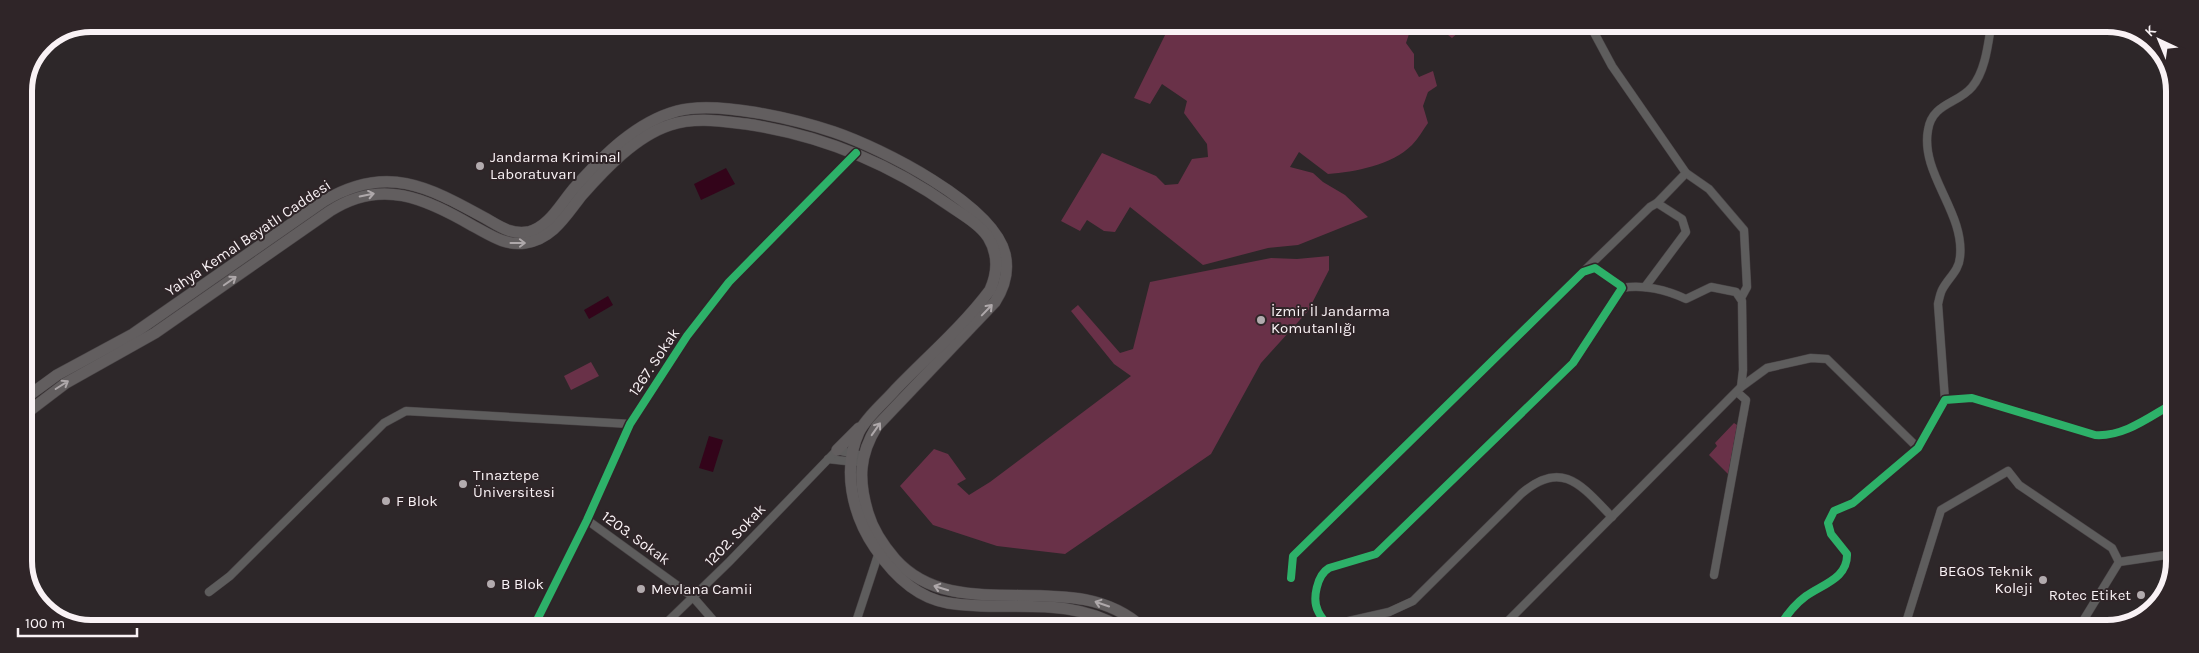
<svg xmlns="http://www.w3.org/2000/svg" width="2199" height="653" font-family="Karla,sans-serif">
<rect width="100%" height="100%" fill="#2d2729"/>
<g fill="#693148">
<path d="M 1170,25 L 1213,25 L 1213,27 L 1222,25 L 1412,25 L 1406,43 L 1414,54 L 1414,68 L 1419,77 L 1433,71 L 1437,86 L 1428,92 L 1423,106 L 1428,123 C 1423,130 1418,139 1412,145 C 1392,165 1355,172 1328,174 L 1299,152 L 1290,167 L 1313,173 L 1323,182 L 1345,195 L 1368,217 L 1298,245 L 1268,248 L 1203,265 L 1130,207 L 1115,232 L 1104,231 L 1087,220 L 1080,231 L 1061,221 L 1102,153 L 1156,176 L 1165,185 L 1178,184 L 1192,159 L 1208,157 L 1207,144 L 1184,113 L 1187,101 L 1162,84 L 1150,104 L 1134,98 Z"/>
<path d="M 1435,25 L 1461,25 L 1460,31 L 1452,38 Z"/>
<path d="M 1329,256 L 1329,270 L 1308,311 L 1261,363 L 1211,454 L 1065,554 L 997,546 L 933,525 L 900,486 L 934,449 L 948,454 L 966,479 L 957,484 L 969,495 L 990,482 L 1131,376 L 1114,364 L 1071,311 L 1078,305 L 1120,353 L 1133,349 L 1150,282 L 1271,258 L 1297,259 Z"/>
<path d="M 591,362 L 599,376 L 571,390 L 564,376 Z"/>
<path d="M 1734,423 L 1737,425 L 1728,474 L 1709,455 L 1717,446 L 1715,443 Z"/>
</g>
<g fill="#33041a">
<path d="M 726,168 L 735,184 L 701,200 L 694,184 Z"/>
<path d="M 608,296 L 613,305 L 589,319 L 584,310 Z"/>
<path d="M 709,436 L 723,440 L 713,472 L 699,468 Z"/>
</g>
<g fill="none" stroke-linecap="round" stroke-linejoin="round">
<g stroke="#494446" stroke-width="9">
<g id="minor">
<path d="M 1590,25 L 1612,66 L 1686,173 L 1709,189 L 1744,230 L 1747,287 L 1741,298"/>
<path d="M 1657,203 L 1686,173"/>
<path d="M 1586,269 L 1650,207 L 1657,203 L 1682,219 L 1686,232 L 1645,287"/>
<path d="M 1741,387 L 1767,368 L 1811,358 L 1827,359 L 1918,448"/>
<path d="M 1945,400 L 1938,304 C 1939,300 1940,294 1942,290 C 1948,278 1959,271 1960,257 C 1965,212 1920,174 1928,130 C 1932,103 1958,104 1972,87 C 1985,72 1988,45 1991,26"/>
<path d="M 828,459 L 855,462"/>
<path d="M 587,520 L 693,597 L 720,628"/>
<path d="M 1714,575 L 1746,400 L 1737,392"/>
<path d="M 1291,578 L 1293,556 L 1583,272 L 1595,268 L 1621,286 L 1622,288 L 1573,363 L 1376,554 L 1329,568 C 1317,575 1312,599 1318,611 C 1321,618 1326,622 1329,628"/>
<path d="M 209,592 L 230,576 L 384,423 L 406,411 L 630,424"/>
<path d="M 533,628 L 587,520 L 630,424 L 687,336 L 729,282 L 856,153"/>
<path d="M 661,628 L 729,562 L 837,450 L 863,456"/>
<path d="M 854,628 L 880,549"/>
<path d="M 1337,628 L 1349,621 L 1389,612 L 1413,601 L 1521,494 C 1562,458 1582,486 1612,517"/>
<path d="M 1500,629 L 1741,387 L 1743,370 L 1742,301 L 1736,292 L 1711,287 L 1686,299 C 1667,290 1643,284 1622,288"/>
<path d="M 1778,629 C 1785,617 1795,604 1806,596 C 1823,584 1848,578 1847,554 L 1831,534 L 1828,523 L 1834,511 L 1853,503 L 1918,448 L 1945,400 L 1972,398 L 2095,435 C 2124,437 2149,417 2174,403"/>
<path d="M 1904,629 L 1941,510 L 2008,471 L 2019,485 L 2112,548 L 2119,562"/>
<path d="M 2078,629 L 2119,562 L 2173,554"/>
</g>
</g>
<g stroke="#494446" stroke-width="12">
<g id="secondary">
<path d="M 24,399 L 57,375 L 133,334 L 324,201 C 386,164 427,186 485,218 C 499,226 511,235 528,232 C 550,227 562,201 576,186 C 603,156 636,122 677,111 C 716,100 795,119 834,132 C 881,148 993,204 1005,254 C 1009,271 1004,288 995,302 L 877,426 C 859,455 858,480 868,513 C 873,530 883,545 895,559 C 958,630 1073,562 1143,628"/>
<path d="M 24,415 L 66,383 L 155,333 L 330,211 C 381,178 425,198 473,226 C 490,235 505,246 525,243 C 553,239 566,215 582,195 C 605,169 636,136 670,125 C 695,117 720,121 746,124 C 820,135 889,163 950,206 C 963,215 979,224 988,237 C 999,255 998,272 990,290 C 963,326 927,357 896,389 C 884,403 867,416 859,432 C 842,469 852,514 875,548 C 892,573 916,598 948,603 C 1011,613 1063,594 1122,628"/>
<path d="M 837,450 L 859,428"/>
</g>
</g>
<use href="#minor" stroke="#5e5d5d" stroke-width="8"/>
<use href="#secondary" stroke="#625e5f" stroke-width="11"/>
<g stroke="#2f2528" stroke-width="11">
<g id="cycleway">
<path d="M 1291,578 L 1293,556 L 1583,272 L 1595,268 L 1621,286 L 1622,288 L 1573,363 L 1376,554 L 1329,568 C 1317,575 1312,599 1318,611 C 1321,618 1326,622 1329,628"/>
<path d="M 533,628 L 587,520 L 630,424 L 687,336 L 729,282 L 856,153"/>
<path d="M 1778,629 C 1785,617 1795,604 1806,596 C 1823,584 1848,578 1847,554 L 1831,534 L 1828,523 L 1834,511 L 1853,503 L 1918,448 L 1945,400 L 1972,398 L 2095,435 C 2124,437 2149,417 2174,403"/>
</g>
</g>
<use href="#cycleway" stroke="#2db169" stroke-width="8"/>
</g>
<defs><path id="oneway-shaft" d="M-6 0H5M1.5-3L5.5 0L1.5 3" fill="none" stroke-width="1.6" stroke-linecap="round" stroke-linejoin="round" transform="scale(1.25)"/></defs>
<g stroke="#aea8aa">
<use href="#oneway-shaft" transform="translate(367 195) rotate(-12)"/>
<use href="#oneway-shaft" transform="translate(518 243)"/>
<use href="#oneway-shaft" transform="translate(230 281) rotate(-35)"/>
<use href="#oneway-shaft" transform="translate(987 310) rotate(-46)"/>
<use href="#oneway-shaft" transform="translate(62 385) rotate(-32)"/>
<use href="#oneway-shaft" transform="translate(876 429) rotate(-55)"/>
<use href="#oneway-shaft" transform="translate(941 588) rotate(-163)"/>
<use href="#oneway-shaft" transform="translate(1102 604) rotate(-161)"/>
</g>
<g fill="#b2abae" stroke="#2f2528" stroke-width="2">
<circle cx="480" cy="166" r="5"/>
<circle cx="1261" cy="320" r="5"/>
<circle cx="463" cy="484" r="5"/>
<circle cx="386" cy="501" r="5"/>
<circle cx="2043" cy="580" r="5"/>
<circle cx="491" cy="584" r="5"/>
<circle cx="641" cy="589" r="5"/>
<circle cx="2141" cy="595" r="5"/>
</g>
<g text-anchor="middle" stroke-width="4" stroke-linejoin="round" paint-order="stroke">
<g font-size="15" fill="#f9f2f5" stroke="#2f2528" text-anchor="start">
<text x="490" y="162">Jandarma Kriminal<tspan x="490" dy="17">Laboratuvarı</tspan></text>
<text x="1271" y="316">İzmir İl Jandarma<tspan x="1271" dy="17">Komutanlığı</tspan></text>
<text x="473" y="480">Tınaztepe<tspan x="473" dy="17">Üniversitesi</tspan></text>
<text x="396" y="506">F Blok</text>
<text x="2033" y="576" text-anchor="end">BEGOS Teknik<tspan x="2033" dy="17">Koleji</tspan></text>
<text x="501" y="589">B Blok</text>
<text x="651" y="594">Mevlana Camii</text>
<text x="2131" y="600" text-anchor="end">Rotec Etiket</text>
</g>
<g font-size="15" fill="#f9f2f5" stroke="#2f2528">
<text transform="translate(248 238) rotate(-34)" y="5">Yahya Kemal Beyatlı Caddesi</text>
<text transform="translate(654 362) rotate(-56)" y="5">1267. Sokak</text>
<text transform="translate(735 535) rotate(-46)" y="5">1202. Sokak</text>
<text transform="translate(636 538) rotate(36)" y="5">1203. Sokak</text>
</g>
</g>
<path d="M0 0H2199V653H0ZM91 32H2107A59 59 0 0 1 2166 91V561A59 59 0 0 1 2107 620H91A59 59 0 0 1 32 561V91A59 59 0 0 1 91 32Z" fill="#2f2528" fill-rule="evenodd"/>
<path fill="none" stroke="#f9f2f5" stroke-width="6" d="M91 32H2107A59 59 0 0 1 2166 91V561A59 59 0 0 1 2107 620H91A59 59 0 0 1 32 561V91A59 59 0 0 1 91 32Z"/>
<g transform="translate(2159 40) rotate(316)" stroke="#2f2528" stroke-width="4" paint-order="stroke">
<path d="M0-4L9 19L0 12L-9 19Z" fill="#f9f2f5"/>
<text y="-8" font-size="14" font-weight="bold" text-anchor="middle" fill="#f9f2f5">K</text>
</g>
<path d="M18 628v8h119v-8" fill="none" stroke="#f9f2f5" stroke-width="2.5"/>
<text x="25" y="628" font-size="15" fill="#f9f2f5" stroke="#2f2528" stroke-width="4" paint-order="stroke">100 m</text>
</svg>
